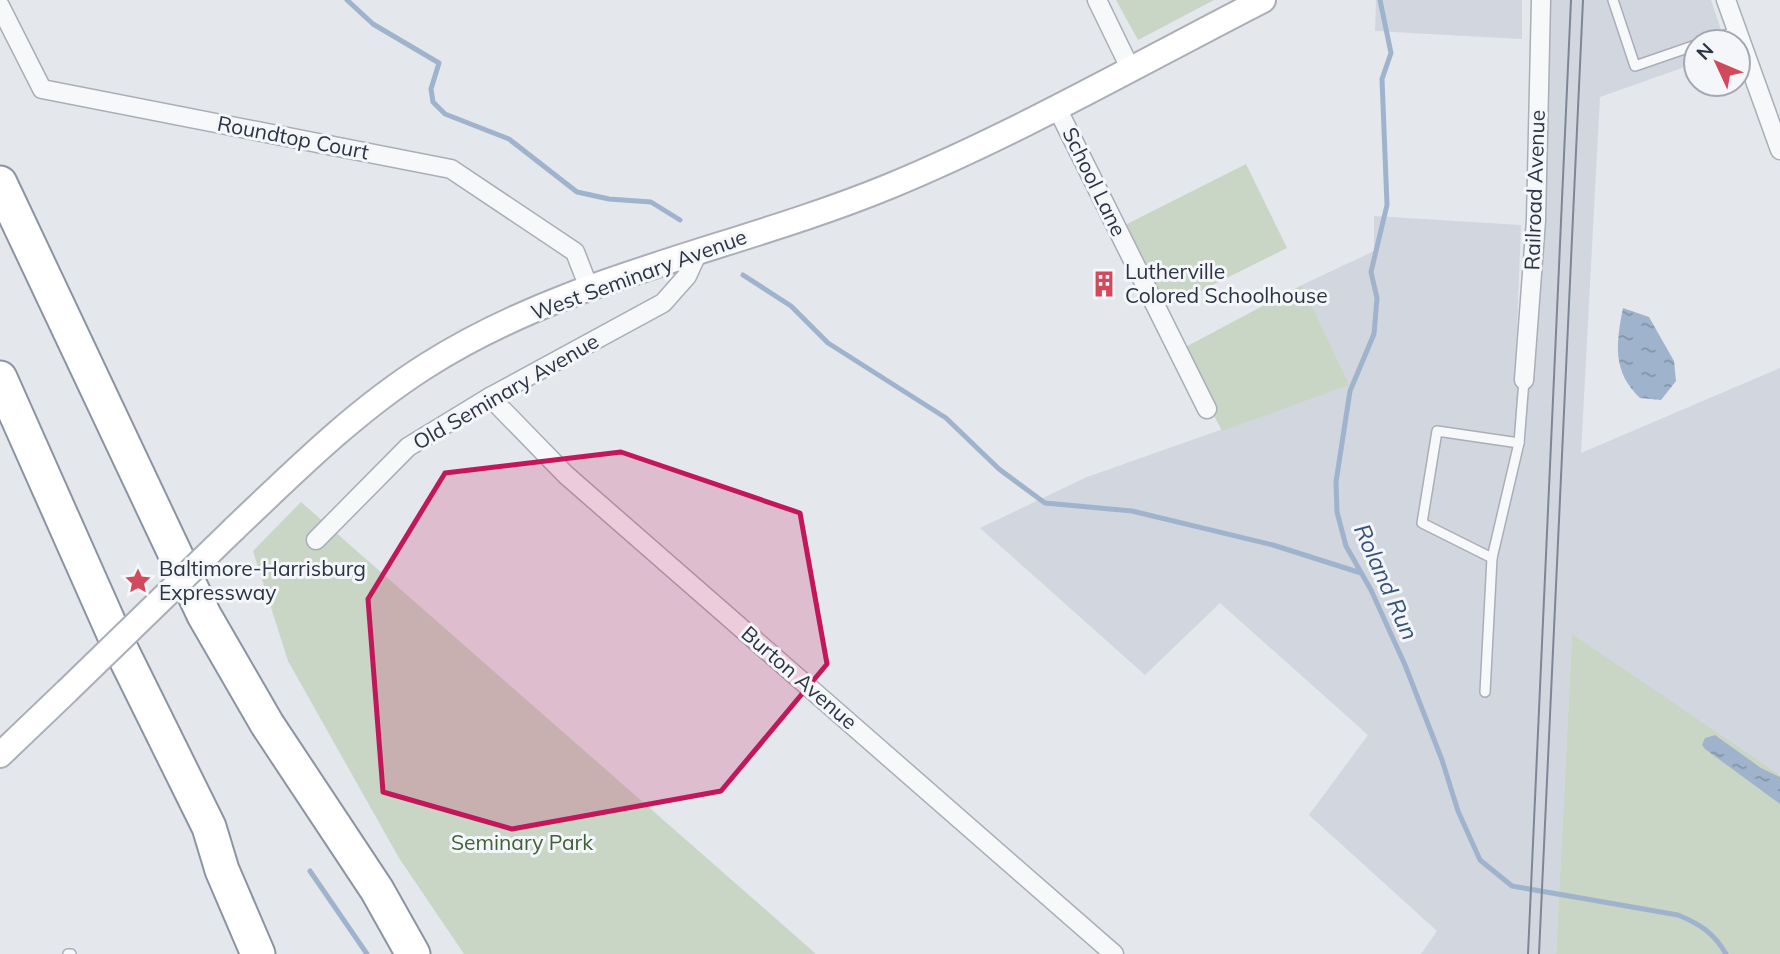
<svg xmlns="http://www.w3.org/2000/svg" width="1780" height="954" font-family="Mulish,sans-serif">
<defs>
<pattern id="water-ripples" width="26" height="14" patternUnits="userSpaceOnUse" patternTransform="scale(1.75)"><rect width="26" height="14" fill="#9fb4cc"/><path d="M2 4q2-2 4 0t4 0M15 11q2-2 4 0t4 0" fill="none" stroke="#8293a7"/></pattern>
</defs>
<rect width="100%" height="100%" fill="#e4e7ec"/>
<g fill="#d2d6de">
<path d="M 1376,0 L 1522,0 L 1522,39 L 1375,31 Z"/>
<path d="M 1548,0 L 1711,0 L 1725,42 L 1696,42 L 1696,63 L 1600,97 L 1581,453 L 1780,368 L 1780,775 L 1572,635 L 1556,954 L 1421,954 L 1437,931 L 1309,815 L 1368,735 L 1220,603 L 1145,675 L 980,528 L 1087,477 L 1348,385 L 1302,285 L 1374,251 L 1374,216 L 1521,225 L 1515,381 L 1530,383 Z"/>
</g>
<g fill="#c9d6c5">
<path d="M 1116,0 L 1214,0 L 1138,40 Z"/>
<path d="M 1246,164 L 1287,248 L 1164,309 L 1123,226 Z"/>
<path d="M 1302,285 L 1349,385 L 1222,431 L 1180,350 Z"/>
<path d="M 301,502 L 816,954 L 464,954 L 399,858 L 288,661 L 253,551 Z"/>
<path d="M 1572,634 L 1780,775 L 1780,954 L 1556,954 Z"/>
</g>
<g fill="url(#water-ripples)">
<path d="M 1623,308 L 1649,317 L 1674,361 L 1676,381 L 1661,400 L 1640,398 C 1612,372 1616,343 1623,308 Z"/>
<path d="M 1715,735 L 1761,768 L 1780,777 L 1780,804 L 1705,749 L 1702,745 L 1705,738 Z"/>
</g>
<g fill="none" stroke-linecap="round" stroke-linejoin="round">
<g stroke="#9fb4cc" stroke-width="5">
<path d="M 347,0 L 373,24 L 439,63 L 431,89 L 433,102 L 445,114 L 509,139 L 577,192 L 609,199 L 651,202 L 680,220"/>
<path d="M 1380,0 L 1391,53 L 1382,79 L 1387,205 L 1371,272 L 1377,298 L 1374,334 L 1350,391 L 1336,482 L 1337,512 L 1346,546 L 1371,590 L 1405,665 L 1442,760 L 1458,811 L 1480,860 L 1512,886 L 1678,915 C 1700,924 1714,933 1726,954"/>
<path d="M 743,275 L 791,306 L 828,343 L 946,418 L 999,469 L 1045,503 L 1132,511 L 1273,545 L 1361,573"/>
<path d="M 310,871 L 367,954"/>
</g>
<g stroke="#a9aeb7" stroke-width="12">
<g id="service">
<path d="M 1613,0 L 1635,66 L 1696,45"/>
<path d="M 1705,42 L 1737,31"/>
<path d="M 1492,558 L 1422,523 L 1437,431 L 1519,443"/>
<path d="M 1485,692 L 1492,558 L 1519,443 L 1524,380"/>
<path d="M 68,954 L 71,954"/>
</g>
</g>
<g stroke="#a9aeb7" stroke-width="21">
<g id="minor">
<path d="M 1097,0 L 1130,68"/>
<path d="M 1726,0 L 1780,150"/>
<path d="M 0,6 L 42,89 L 451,169 L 575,252 L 589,288"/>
<path d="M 1056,106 L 1207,409"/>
<path d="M 1524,380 L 1536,220 L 1541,0"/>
<path d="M 490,397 L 566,475 L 1114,954"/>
<path d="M 316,540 L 408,447 L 490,397 L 663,303 L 687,276 L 698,252"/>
</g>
</g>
<g stroke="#a9aeb7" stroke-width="28">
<g id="secondary">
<path d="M 234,529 C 295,471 355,411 426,366 C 567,276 737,249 890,186 C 1018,133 1140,63 1263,0"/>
<path d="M 0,755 L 67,691"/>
</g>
</g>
<g stroke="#8b94a3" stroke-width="37">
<g id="motorway">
<path d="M 0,183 L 204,615 L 267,724 L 377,890 L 413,954"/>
<path d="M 0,378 L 116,639 L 209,827 L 222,870 L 258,954"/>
</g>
</g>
<use href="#service" stroke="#f7f8fa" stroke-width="9"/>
<use href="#minor" stroke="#f7f8fa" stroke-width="18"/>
<use href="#secondary" stroke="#fff" stroke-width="24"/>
<use href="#motorway" stroke="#fff" stroke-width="33"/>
<g stroke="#7d8696" stroke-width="2">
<path d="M 1528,954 L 1571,0"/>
<path d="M 1539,954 L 1583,0"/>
</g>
<g stroke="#a9aeb7" stroke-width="28" stroke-linecap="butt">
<path id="secondary-bridge" d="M 67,691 L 234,529"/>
</g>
<use href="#secondary-bridge" stroke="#fff" stroke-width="24"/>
</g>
<path fill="#c2185b" fill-opacity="0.2" stroke="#c2185b" stroke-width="5" stroke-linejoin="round" d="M 621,452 L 800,513 L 827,664 L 721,791 L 512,829 L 383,792 L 368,599 L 445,473 Z"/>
<defs>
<g id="building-bare" transform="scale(2.1)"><path d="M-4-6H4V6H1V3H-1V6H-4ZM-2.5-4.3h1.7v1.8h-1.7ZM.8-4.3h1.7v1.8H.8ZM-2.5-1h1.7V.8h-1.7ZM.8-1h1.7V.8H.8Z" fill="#d1495b" stroke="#f4f6f9" stroke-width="2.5" paint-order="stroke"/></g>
<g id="sight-bare" transform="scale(2.1)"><path d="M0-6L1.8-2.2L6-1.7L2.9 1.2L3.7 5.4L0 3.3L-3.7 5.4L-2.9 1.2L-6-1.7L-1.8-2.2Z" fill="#d1495b" stroke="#f4f6f9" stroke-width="2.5" paint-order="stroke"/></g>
</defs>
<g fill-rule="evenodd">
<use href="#building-bare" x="1104" y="284"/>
<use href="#sight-bare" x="138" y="581"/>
</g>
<g text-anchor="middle" stroke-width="6" stroke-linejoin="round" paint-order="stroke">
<g font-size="21" fill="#2b3445" stroke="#f4f6f9">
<text transform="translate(293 138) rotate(11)" y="7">Roundtop Court</text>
<text transform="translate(1094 182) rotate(64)" y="7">School Lane</text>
<text transform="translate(1535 190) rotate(-88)" y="7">Railroad Avenue</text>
<text transform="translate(639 275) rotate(-20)" y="7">West Seminary Avenue</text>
<text transform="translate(506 392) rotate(-30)" y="7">Old Seminary Avenue</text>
<text transform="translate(799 678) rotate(41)" y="7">Burton Avenue</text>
</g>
<g font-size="21" fill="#2b3445" stroke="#f4f6f9" text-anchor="start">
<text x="1125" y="279">Lutherville<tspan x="1125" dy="24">Colored Schoolhouse</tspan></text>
<text x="159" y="576">Baltimore-Harrisburg<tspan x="159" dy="24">Expressway</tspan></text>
</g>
<g font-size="21" fill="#3f6138" stroke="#f4f6f9">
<text x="522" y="850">Seminary Park</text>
</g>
<g font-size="23" font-style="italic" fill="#34527a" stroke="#f4f6f9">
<text transform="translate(1386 582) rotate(66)" y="8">Roland Run</text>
</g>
</g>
<g transform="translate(1717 63) rotate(314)"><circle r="33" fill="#f4f6f9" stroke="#a4a8b1" stroke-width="2"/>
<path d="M0-5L12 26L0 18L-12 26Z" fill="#d1495b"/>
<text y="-10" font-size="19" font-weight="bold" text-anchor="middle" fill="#2b3445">N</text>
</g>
</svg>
